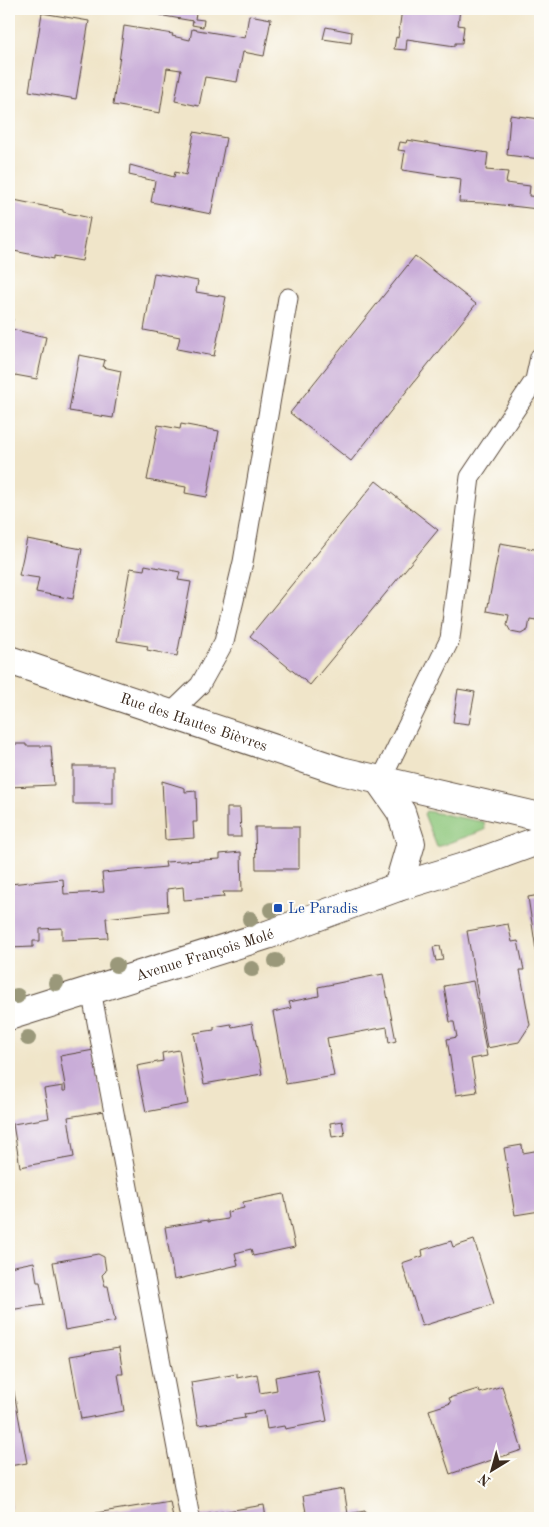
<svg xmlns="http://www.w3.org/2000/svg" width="549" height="1527" font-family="'Old Standard TT',serif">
<rect width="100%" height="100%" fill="#fdfcf7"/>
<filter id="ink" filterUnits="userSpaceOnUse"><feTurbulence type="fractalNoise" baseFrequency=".02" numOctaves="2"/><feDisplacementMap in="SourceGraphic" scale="10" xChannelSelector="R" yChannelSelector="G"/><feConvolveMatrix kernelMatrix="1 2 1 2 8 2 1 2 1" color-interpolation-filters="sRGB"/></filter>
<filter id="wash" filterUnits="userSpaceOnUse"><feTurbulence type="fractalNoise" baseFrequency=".0096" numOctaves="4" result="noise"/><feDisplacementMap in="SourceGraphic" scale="20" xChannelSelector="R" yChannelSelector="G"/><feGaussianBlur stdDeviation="1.12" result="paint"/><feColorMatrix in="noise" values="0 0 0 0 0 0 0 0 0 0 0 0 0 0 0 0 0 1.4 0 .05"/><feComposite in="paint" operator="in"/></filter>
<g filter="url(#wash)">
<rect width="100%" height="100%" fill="#f0e5c9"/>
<path fill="#8cc67a" stroke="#64784c" d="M 426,811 L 484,822 L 485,830 L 437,847 L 424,814 Z"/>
<g id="blocks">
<g fill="#c9add8">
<path d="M 142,9 L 197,9 L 195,19 L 204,20 L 203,27 L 192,25 L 193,21 L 164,16 Z"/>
<path d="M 402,9 L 460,9 L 458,25 L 464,26 L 462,43 L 455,43 L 455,46 L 407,39 L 406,50 L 394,49 L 396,37 L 398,38 Z"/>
<path d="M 42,13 L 89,21 L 76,99 L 29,91 Z"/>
<path d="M 249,15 L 271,19 L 264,56 L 243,52 L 237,82 L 205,77 L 199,106 L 175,101 L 181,70 L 167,68 L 160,113 L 113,105 L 124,26 L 173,34 L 172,36 L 190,40 L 192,29 L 245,38 Z"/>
<path d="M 326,27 L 352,32 L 351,43 L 323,39 Z"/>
<path d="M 510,115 L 540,119 L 540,159 L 507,155 Z"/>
<path d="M 194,132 L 226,138 L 211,214 L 151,202 L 155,181 L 129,175 L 130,165 L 174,177 L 175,172 L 186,175 Z"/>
<path d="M 407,140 L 488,153 L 486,170 L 508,172 L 506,183 L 530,186 L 529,196 L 539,197 L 538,209 L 484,203 L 459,202 L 461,179 L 402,170 L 405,151 L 398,150 L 400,142 L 406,143 Z"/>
<path d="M 9,199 L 63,210 L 63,212 L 90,218 L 82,261 L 54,256 L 54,259 L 9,250 Z"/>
<path d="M 415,256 L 476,304 L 351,461 L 290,413 Z"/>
<path d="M 154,273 L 198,281 L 196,292 L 226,297 L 214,356 L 177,349 L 180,337 L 144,330 Z"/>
<path d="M 9,318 L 13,319 L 11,329 L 46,337 L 37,379 L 15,375 L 14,378 L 9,377 Z"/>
<path d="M 79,355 L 105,360 L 103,367 L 121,371 L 113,418 L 69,411 Z"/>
<path d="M 181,424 L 219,431 L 207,497 L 185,493 L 186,487 L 147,480 L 158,425 L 180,429 Z"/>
<path d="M 376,481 L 438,530 L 310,685 L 250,636 Z"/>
<path d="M 27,539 L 82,549 L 73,599 L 36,592 L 39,578 L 19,575 Z"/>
<path d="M 500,543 L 540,550 L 540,597 L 536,620 L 530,619 L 528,630 L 521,634 L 511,632 L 507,625 L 509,615 L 487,611 Z"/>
<path d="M 145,565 L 180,572 L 178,580 L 191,582 L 177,656 L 147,650 L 148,646 L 117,641 L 130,568 L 144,570 Z"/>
<path d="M 458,689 L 475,692 L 469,724 L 453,722 Z"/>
<path d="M 9,744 L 26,744 L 26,746 L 51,746 L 54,785 L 9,787 Z"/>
<rect x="73" y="766" width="40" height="38"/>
<path d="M 162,781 L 185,788 L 185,792 L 196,791 L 197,822 L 193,822 L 194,838 L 165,840 Z"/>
<path d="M 227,808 L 240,808 L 241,837 L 227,837 Z"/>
<path d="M 255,827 L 299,827 L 299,869 L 256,869 Z"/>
<path d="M 241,852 L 242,892 L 223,892 L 224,897 L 184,900 L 183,887 L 167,889 L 168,911 L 106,918 L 108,938 L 62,940 L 62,928 L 40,929 L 40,941 L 33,941 L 33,947 L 9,948 L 9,884 L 63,879 L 64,894 L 104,892 L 102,873 L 166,867 L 165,862 L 220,859 L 220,854 Z"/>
<path d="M 540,895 L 540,970 L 539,970 L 528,897 Z"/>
<path d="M 508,924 L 512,942 L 518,941 L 524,970 L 520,970 L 530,1025 L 519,1042 L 487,1048 L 467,931 Z"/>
<path d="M 440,946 L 443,960 L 436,961 L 433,947 Z"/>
<path d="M 383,974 L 396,1041 L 389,1043 L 387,1027 L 327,1038 L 334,1076 L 286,1084 L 273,1012 L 291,1008 L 289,1002 L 319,996 L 318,987 Z"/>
<path d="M 473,981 L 487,1056 L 471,1059 L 477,1092 L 456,1095 L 447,1039 L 457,1037 L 454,1022 L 450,1022 L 444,986 Z"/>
<path d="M 252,1023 L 262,1074 L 204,1084 L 194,1033 L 214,1030 L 214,1027 L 231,1024 L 232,1027 Z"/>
<path d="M 94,1050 L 105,1111 L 68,1117 L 74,1157 L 20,1167 L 13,1124 L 49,1118 L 44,1089 L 63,1086 L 63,1091 L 66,1091 L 60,1056 Z"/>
<path d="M 179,1050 L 188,1104 L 146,1112 L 137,1066 L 163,1061 L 162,1053 Z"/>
<path d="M 342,1121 L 345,1135 L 332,1137 L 330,1123 Z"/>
<path d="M 522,1145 L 523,1153 L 540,1150 L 540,1211 L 515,1215 L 504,1148 Z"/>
<path d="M 284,1194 L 295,1247 L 253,1256 L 251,1249 L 235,1253 L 238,1265 L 174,1280 L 165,1227 L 208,1220 L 208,1222 L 228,1219 L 227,1212 L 244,1208 L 243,1202 Z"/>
<path d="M 474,1240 L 494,1304 L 422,1326 L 402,1263 L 423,1256 L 422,1250 L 451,1241 L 453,1247 Z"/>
<path d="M 98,1254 L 104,1257 L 106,1271 L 102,1275 L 105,1286 L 108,1286 L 115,1321 L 65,1330 L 53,1262 Z"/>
<path d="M 34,1262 L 37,1282 L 40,1282 L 44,1305 L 9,1310 L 9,1267 Z"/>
<path d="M 119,1348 L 123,1374 L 118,1374 L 124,1411 L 81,1419 L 70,1356 Z"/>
<path d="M 9,1365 L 27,1463 L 9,1466 Z"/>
<path d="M 317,1369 L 327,1421 L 285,1429 L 284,1426 L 267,1429 L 264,1411 L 244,1414 L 245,1418 L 198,1425 L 191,1382 L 237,1374 L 237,1378 L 257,1374 L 260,1393 L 277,1390 L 275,1377 Z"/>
<path d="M 502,1386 L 522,1450 L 450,1474 L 429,1410 L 451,1403 L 449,1398 L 478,1389 L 480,1393 Z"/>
<path d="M 344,1489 L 348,1514 L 365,1511 L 366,1518 L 307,1518 L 303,1496 Z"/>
<path d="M 9,1494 L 12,1508 L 9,1508 Z"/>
<path d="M 170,1501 L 173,1518 L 97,1518 L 96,1513 Z"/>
<path d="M 264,1505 L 266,1518 L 191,1518 L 191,1517 Z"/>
</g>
</g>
</g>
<g filter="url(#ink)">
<use href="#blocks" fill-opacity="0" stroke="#564638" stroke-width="1"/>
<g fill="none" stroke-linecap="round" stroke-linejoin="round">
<g stroke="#564638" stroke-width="21">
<g id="lane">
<path d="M 170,714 L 200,685 L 224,642 L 243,562 L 288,298"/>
<path d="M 380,782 L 450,639 L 470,477 L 535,380 L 540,357"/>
<path d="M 91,990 L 190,1518"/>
</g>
</g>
<g stroke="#564638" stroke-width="30">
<g id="street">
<path id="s1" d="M 9,660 L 341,771 L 540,817"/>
<path d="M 380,782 L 401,812 L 411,843 L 398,887"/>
<path id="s2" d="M 9,1016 L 267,935 L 398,887 L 477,863 L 540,840"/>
</g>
</g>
<use href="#lane" stroke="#fff" stroke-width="19"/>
<use href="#street" stroke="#fff" stroke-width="28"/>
</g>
<g fill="#9a987a">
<circle cx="271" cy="910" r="8"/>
<circle cx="250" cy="919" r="8"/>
<circle cx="276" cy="961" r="8"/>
<circle cx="116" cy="965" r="8"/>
<circle cx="252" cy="969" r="8"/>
<circle cx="56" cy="983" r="8"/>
<circle cx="17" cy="996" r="8"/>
<circle cx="28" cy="1038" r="8"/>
</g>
</g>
<rect fill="#1a4fb4" stroke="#fdfcf7" stroke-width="2" x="273" y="903" width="10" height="10" rx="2.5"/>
<g text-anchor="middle" stroke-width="4" stroke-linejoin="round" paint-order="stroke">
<g font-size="15" fill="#3b2a1e" stroke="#fdfcf7">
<text dy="5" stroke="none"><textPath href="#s1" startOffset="195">Rue des Hautes Bièvres</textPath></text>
<text dy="5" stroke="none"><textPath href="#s2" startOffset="205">Avenue François Molé</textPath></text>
</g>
<g font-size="15" fill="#164399" stroke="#fdfcf7" text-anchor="start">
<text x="288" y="913">Le Paradis</text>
</g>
</g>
<rect width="549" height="1527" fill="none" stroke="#fdfcf7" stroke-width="30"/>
<g transform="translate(492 1470) rotate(217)" stroke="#fdfcf7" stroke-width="4" paint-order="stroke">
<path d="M0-4L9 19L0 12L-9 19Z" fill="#3b2a1e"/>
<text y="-8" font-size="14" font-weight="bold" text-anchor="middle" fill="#3b2a1e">N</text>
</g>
</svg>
